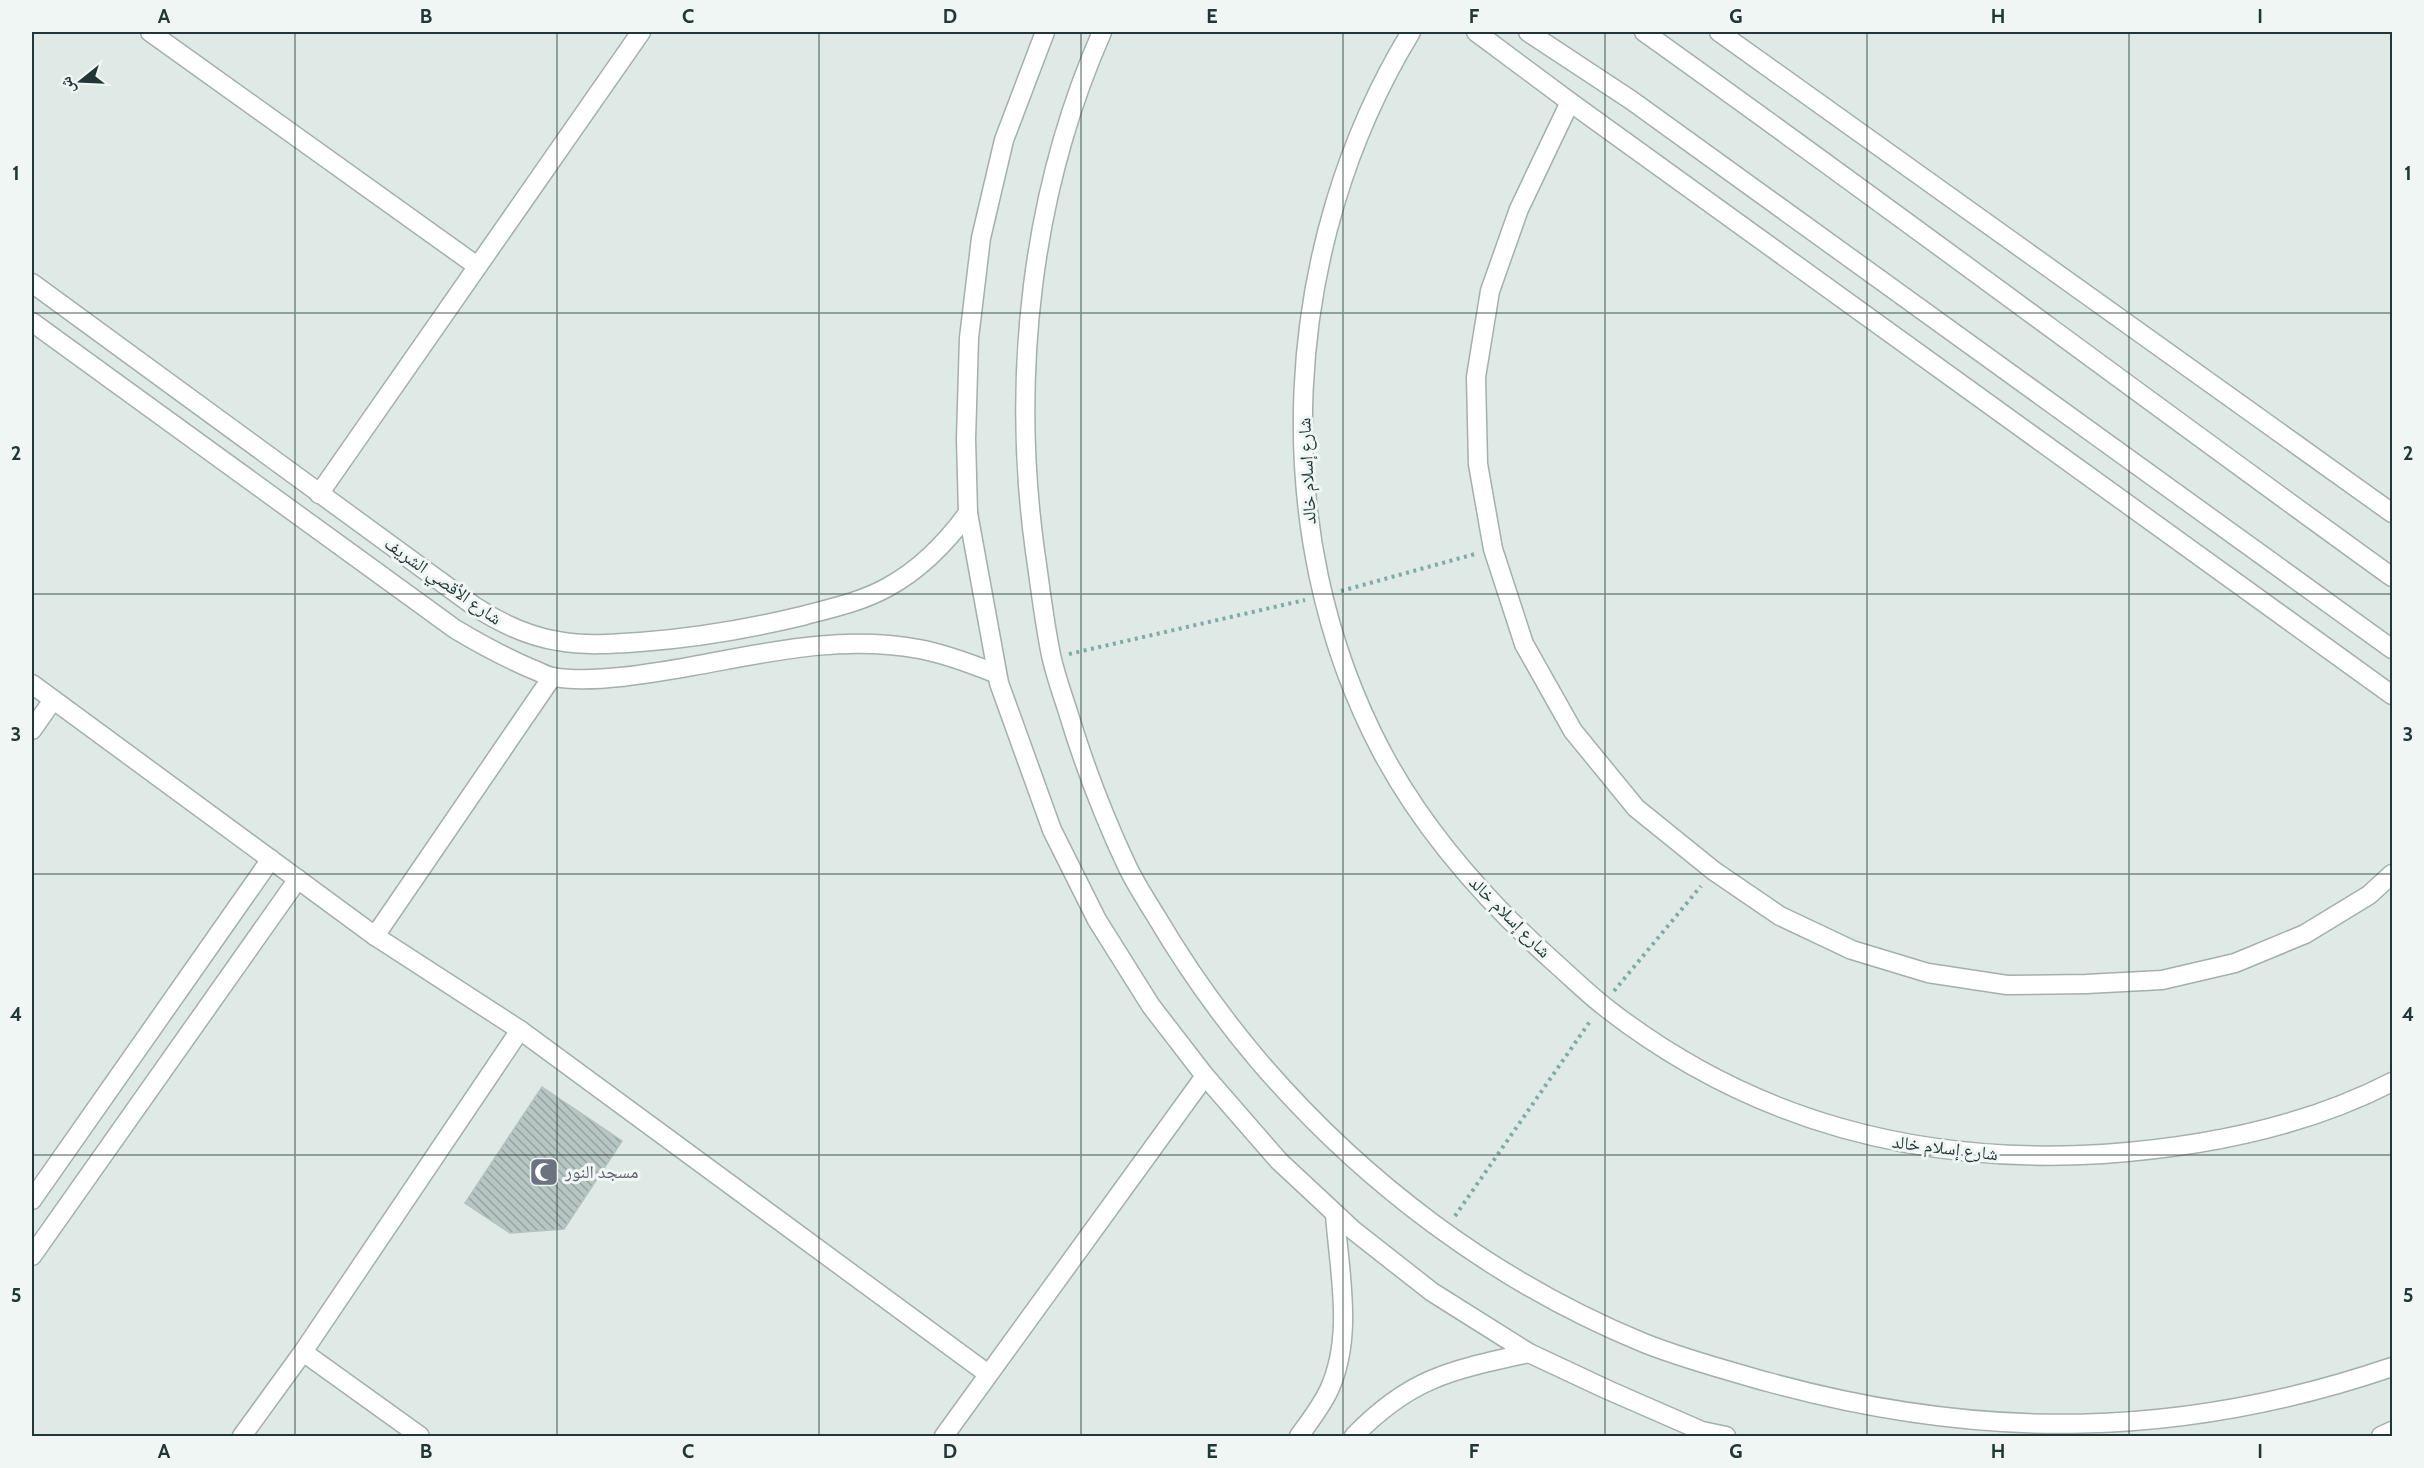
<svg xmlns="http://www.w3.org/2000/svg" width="2424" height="1468" font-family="Cabin,'Noto Naskh Arabic',sans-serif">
<defs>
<pattern id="building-back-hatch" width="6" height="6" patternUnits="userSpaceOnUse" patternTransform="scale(1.5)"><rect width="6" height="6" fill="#b8c6c3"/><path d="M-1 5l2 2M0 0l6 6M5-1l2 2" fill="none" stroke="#95a29f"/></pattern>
</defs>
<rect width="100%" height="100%" fill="#dfe9e6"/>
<path fill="url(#building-back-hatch)" stroke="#b2c2be" stroke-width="1.5" d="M 542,1087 L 622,1141 L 564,1229 L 510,1233 L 465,1203 Z"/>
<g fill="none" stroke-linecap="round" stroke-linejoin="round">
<g stroke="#a3b0ad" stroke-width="21">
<g id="street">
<path d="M 150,32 L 477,266"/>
<path d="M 1045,32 L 1004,140 L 981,238 L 969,338 L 966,439 L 968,513 L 999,683 L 1052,830 L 1097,920 L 1151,1006 L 1205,1076 L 1279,1161 L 1353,1230 L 1432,1292 L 1529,1353 L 1608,1390 L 1702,1431 L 1726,1436"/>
<path d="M 1102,32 C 1031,193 1011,377 1035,551 C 1040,585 1044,621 1051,655 C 1055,674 1062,693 1068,712 C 1084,765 1103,815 1127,866 C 1135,883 1146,900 1156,916 C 1186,967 1220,1015 1258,1060 C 1362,1182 1495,1282 1644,1343 C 1684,1359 1726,1370 1768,1382 C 1982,1441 2181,1439 2392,1367"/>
<path d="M 1411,32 C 1281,245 1264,531 1383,754 C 1426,834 1487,902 1554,962 C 1571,977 1587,993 1605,1007 C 1752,1122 1919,1165 2103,1154 C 2203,1147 2303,1128 2392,1082"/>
<path d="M 1476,32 L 1570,102 L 2392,695"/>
<path d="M 1528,32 L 1631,100 L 2392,649"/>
<path d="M 1644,32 C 1895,211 2142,397 2392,577"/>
<path d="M 1719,32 L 2392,513"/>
<path d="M 1570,102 L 1519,209 L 1490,291 L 1476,377 L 1478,464 L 1493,549 L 1524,644 L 1573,731 L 1636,808 L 1714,871 L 1780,916 L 1852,950 L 1928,973 L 2007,985 L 2086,984 L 2162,980 L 2235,963 L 2305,934 L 2369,895 L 2392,874"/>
<path d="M 32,283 L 474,606 C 500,623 527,636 558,641 C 584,646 613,644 640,642 C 695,638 748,629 802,616 C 832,608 861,602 888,587 C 921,569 946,543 968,513"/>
<path d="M 32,322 L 455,629 C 480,644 504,657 532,669 C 538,671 546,676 553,677 C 592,684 654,673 693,666 C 770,652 840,635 919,649 C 946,654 972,664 997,674"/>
<path d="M 319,494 L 641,32"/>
<path d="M 32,684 L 375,936 L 520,1030 L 988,1374"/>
<path d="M 32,730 L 53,700"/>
<path d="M 375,936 L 552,677"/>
<path d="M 32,1200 L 271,859"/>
<path d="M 32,1256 L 298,879"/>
<path d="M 303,1352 L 420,1436"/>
<path d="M 242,1436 L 303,1352 L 520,1030"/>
<path d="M 944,1436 L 1205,1076"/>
<path d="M 1299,1436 C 1309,1422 1321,1407 1329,1390 C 1354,1336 1339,1271 1335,1214"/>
<path d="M 1354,1436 C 1411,1377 1452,1370 1529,1353"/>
<path d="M 2381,1436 L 2392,1431"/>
</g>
</g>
<g stroke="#82aaa4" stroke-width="4" stroke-dasharray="3 4.5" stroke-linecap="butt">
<path d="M 1341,591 L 1475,554"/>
<path d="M 1069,654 L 1305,600"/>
<path d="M 1614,991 L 1701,886"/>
<path d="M 1455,1216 L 1591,1020"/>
</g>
<use href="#street" stroke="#fff" stroke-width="18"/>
</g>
<path fill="none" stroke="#223735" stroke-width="1.5" stroke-opacity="0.55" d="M 295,32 L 295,1436M 557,32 L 557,1436M 819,32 L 819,1436M 1081,32 L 1081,1436M 1343,32 L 1343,1436M 1605,32 L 1605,1436M 1867,32 L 1867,1436M 2129,32 L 2129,1436M 32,313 L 2392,313M 32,594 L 2392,594M 32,874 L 2392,874M 32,1155 L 2392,1155"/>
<defs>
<g id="mosque-square" transform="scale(1.5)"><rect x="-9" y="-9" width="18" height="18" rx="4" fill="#6b7280" stroke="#eff6f4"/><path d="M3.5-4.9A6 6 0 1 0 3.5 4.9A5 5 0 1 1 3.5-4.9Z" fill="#fff"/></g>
</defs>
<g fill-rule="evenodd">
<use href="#mosque-square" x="544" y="1172"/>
</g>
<g text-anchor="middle" stroke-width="6" stroke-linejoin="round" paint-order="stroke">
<g font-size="18" fill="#223735" stroke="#eff6f4">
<text transform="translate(1307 471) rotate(-93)" y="6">شارع إسلام خالد</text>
<text transform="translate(443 581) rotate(35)" y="6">شارع الأقصي الشريف</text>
<text transform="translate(1510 917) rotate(45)" y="6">شارع إسلام خالد</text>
<text transform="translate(1945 1148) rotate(7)" y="6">شارع إسلام خالد</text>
</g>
<g font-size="18" fill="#5b616d" stroke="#eff6f4" text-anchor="start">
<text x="565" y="1178">مسجد النور</text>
</g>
</g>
<rect width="2424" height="1468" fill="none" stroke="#eff6f4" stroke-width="66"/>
<g transform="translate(81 81) rotate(252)" stroke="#eff6f4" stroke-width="4.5" paint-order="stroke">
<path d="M0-4.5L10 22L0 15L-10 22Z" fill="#223735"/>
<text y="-9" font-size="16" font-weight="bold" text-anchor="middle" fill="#223735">ش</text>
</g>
<rect x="33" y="33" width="2358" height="1402" fill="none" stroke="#223735" stroke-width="2"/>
<g font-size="20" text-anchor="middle" font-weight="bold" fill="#223735">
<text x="164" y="23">A</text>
<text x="426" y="23">B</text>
<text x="688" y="23">C</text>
<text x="950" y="23">D</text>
<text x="1212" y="23">E</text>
<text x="1474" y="23">F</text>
<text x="1736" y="23">G</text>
<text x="1998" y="23">H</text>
<text x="2260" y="23">I</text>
<text x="16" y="180">1</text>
<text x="2408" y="180">1</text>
<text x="16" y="460">2</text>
<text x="2408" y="460">2</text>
<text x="16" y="741">3</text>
<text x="2408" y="741">3</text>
<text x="16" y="1021">4</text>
<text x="2408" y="1021">4</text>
<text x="16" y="1302">5</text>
<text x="2408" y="1302">5</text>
<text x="164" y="1458">A</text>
<text x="426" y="1458">B</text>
<text x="688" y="1458">C</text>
<text x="950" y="1458">D</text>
<text x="1212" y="1458">E</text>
<text x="1474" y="1458">F</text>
<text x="1736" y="1458">G</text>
<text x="1998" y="1458">H</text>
<text x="2260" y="1458">I</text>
</g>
</svg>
